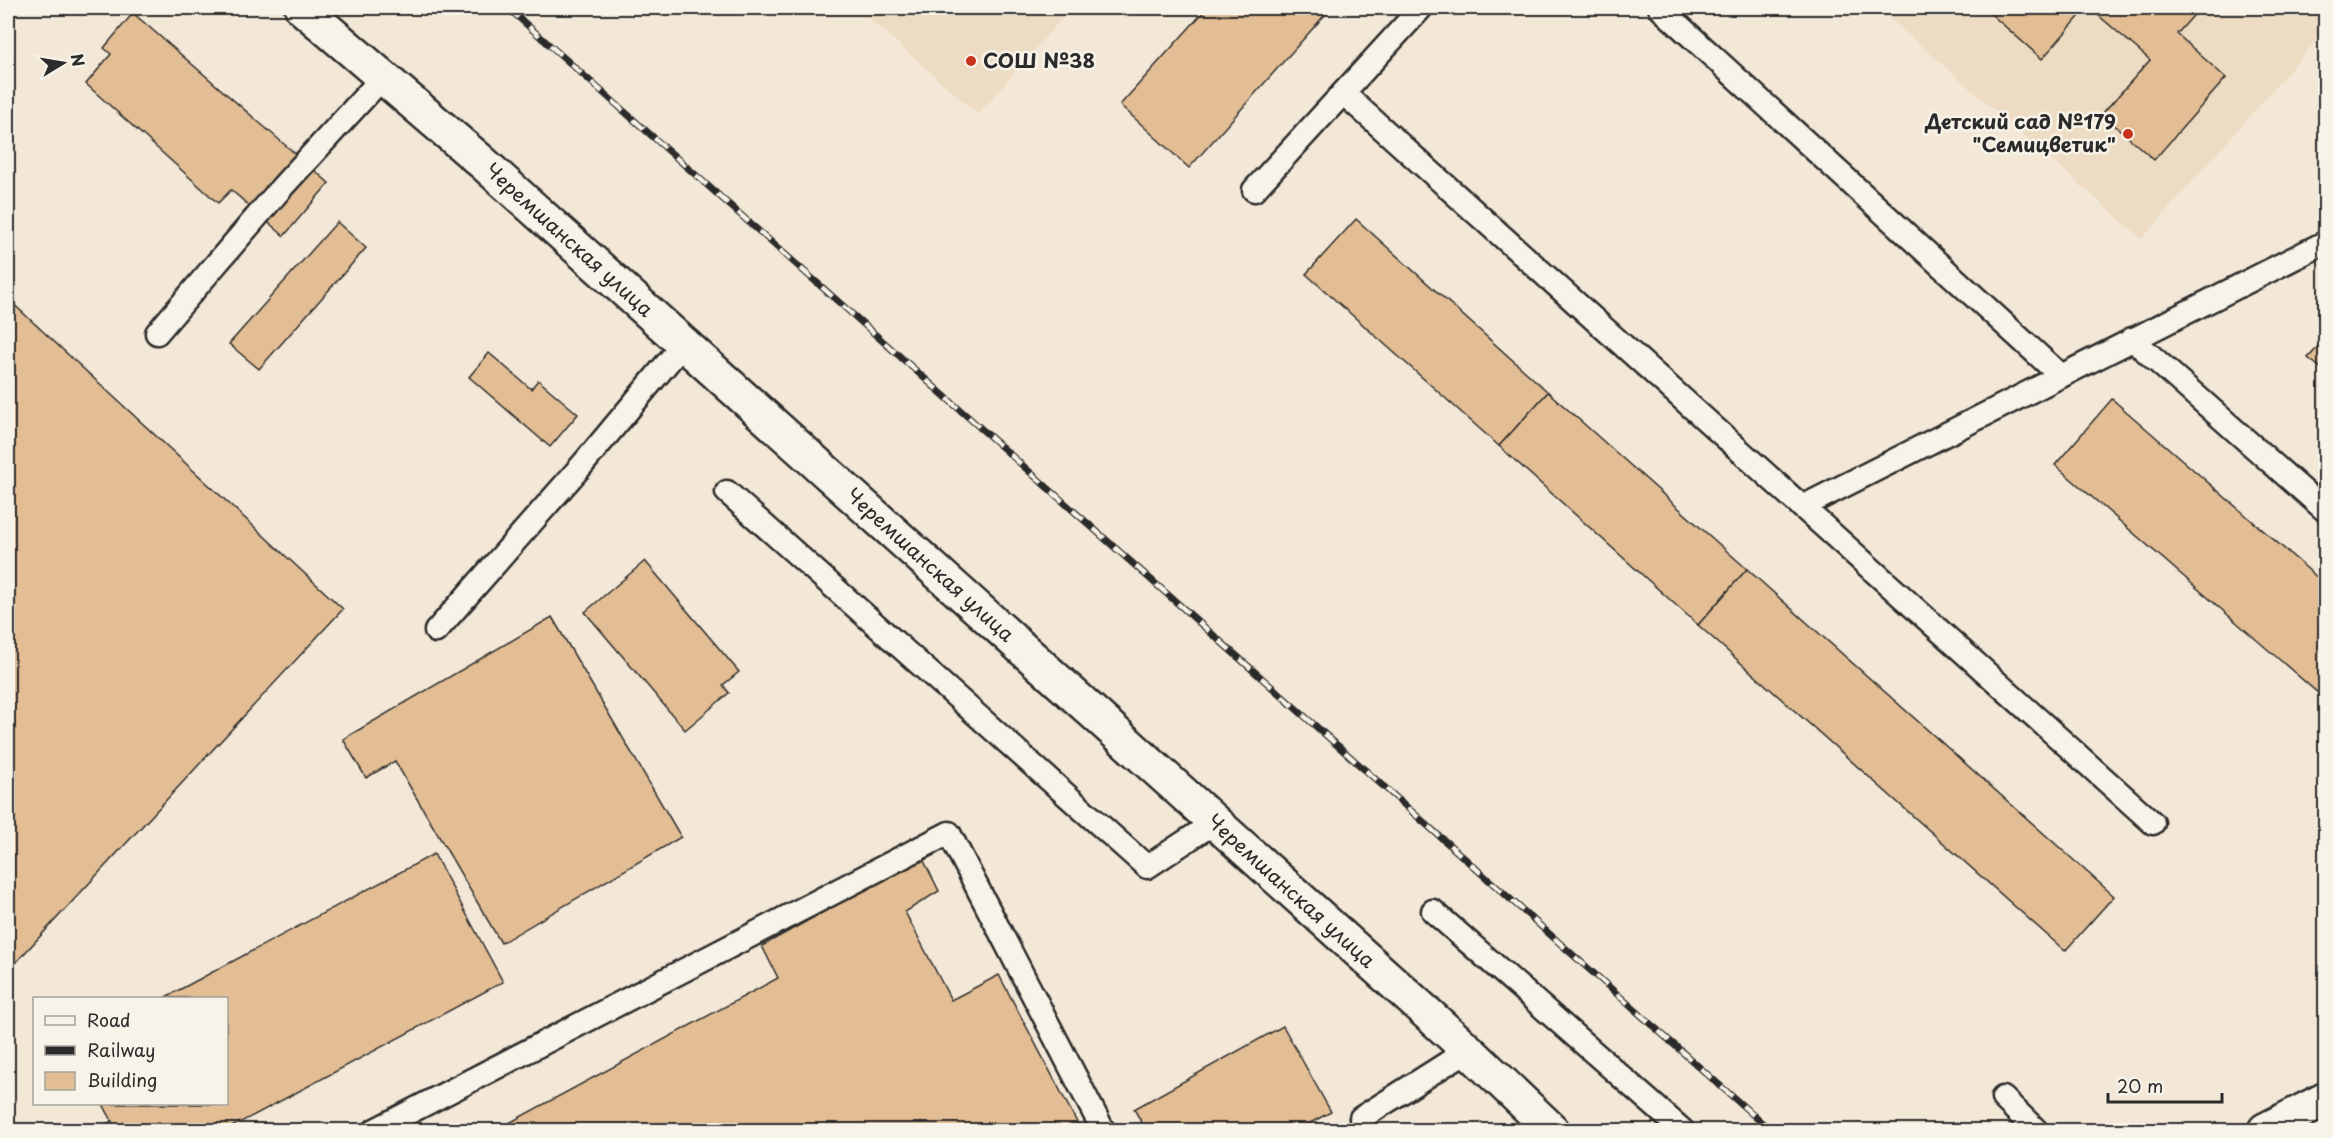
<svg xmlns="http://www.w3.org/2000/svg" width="2333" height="1138" font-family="'Playpen Sans',sans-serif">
<rect width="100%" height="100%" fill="#f3e8d7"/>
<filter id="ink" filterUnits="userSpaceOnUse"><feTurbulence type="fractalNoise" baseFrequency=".0167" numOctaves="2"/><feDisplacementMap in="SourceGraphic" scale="12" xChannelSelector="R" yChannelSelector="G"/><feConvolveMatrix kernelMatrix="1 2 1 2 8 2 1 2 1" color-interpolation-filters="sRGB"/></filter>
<g filter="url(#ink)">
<g fill="#eedbc3">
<path d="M 857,8 L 1071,8 L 978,114 Z"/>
<path d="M 1878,8 L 2325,8 L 2326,29 L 2142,239 Z"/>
</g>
<g fill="#e3be94" stroke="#2b2b2b" stroke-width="1.5">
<path d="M 1207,8 L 1331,8 L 1189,168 L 1120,105 Z"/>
<path d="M 1984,8 L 2087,8 L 2042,59 Z"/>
<path d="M 2090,8 L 2200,8 L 2177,34 L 2226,78 L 2154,160 L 2102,114 L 2150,60 Z"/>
<path d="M 133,13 L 329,183 L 284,236 L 231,190 L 218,203 L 86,84 L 111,54 L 104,48 Z"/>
<path d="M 1356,219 L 1548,392 L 1499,446 L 1306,274 Z"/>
<path d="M 337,222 L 366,248 L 259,369 L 229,344 Z"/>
<path d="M 8,299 L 343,609 L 8,971 Z"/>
<path d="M 2326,338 L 2326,372 L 2308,358 Z"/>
<path d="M 489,353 L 531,389 L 538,380 L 578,414 L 550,447 L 469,377 Z"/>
<path d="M 1548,392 L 1747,569 L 1698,625 L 1499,446 Z"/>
<path d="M 2112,399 L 2326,585 L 2326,700 L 2055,465 Z"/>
<path d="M 645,561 L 739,672 L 723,685 L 729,693 L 685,730 L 585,612 Z"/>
<path d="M 1747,569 L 2114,896 L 2065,951 L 1698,625 Z"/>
<path d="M 552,617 L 681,837 L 501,943 L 395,761 L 366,778 L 343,739 Z"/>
<path d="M 434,854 L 503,982 L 226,1130 L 94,1130 L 112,1121 L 103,1104 L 226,1104 L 226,998 L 164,998 Z"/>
<path d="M 922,857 L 939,891 L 905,912 L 951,1000 L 999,975 L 1081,1130 L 496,1130 L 778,978 L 762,946 Z"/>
<path d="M 1283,1026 L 1331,1112 L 1297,1130 L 1141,1130 L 1145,1128 L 1134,1109 Z"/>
</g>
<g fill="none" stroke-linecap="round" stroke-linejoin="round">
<g stroke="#2b2b2b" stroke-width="27">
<g id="lane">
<path d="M 1660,8 L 2061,376"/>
<path d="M 1343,93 L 2153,823"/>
<path d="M 1254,190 L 1421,8"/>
<path d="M 157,333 L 283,186 L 384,76"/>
<path d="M 2132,339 L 2326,511"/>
<path d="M 727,492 L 1147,867 L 1215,822"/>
<path d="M 1802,507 L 2326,242"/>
<path d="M 436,631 L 583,464 L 684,343"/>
<path d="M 1433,911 L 1682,1130"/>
<path d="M 2003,1098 L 2036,1130"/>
<path d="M 1361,1118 L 1468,1050"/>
<path d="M 375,1130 L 949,833 L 1103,1130"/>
</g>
</g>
<g stroke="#2b2b2b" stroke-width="38">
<path id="street" d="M 302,8 L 483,163 L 1468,1050 L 1552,1130"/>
</g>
<g stroke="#2b2b2b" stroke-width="38">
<path id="secondary" d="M 2265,1130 L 2326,1099"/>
</g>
<use href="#lane" stroke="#f7f3e8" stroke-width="22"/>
<use href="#street" stroke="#f7f3e8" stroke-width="33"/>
<use href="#secondary" stroke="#f7f3e8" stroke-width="33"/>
<g stroke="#2b2b2b" stroke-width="7">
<path id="rail" d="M 508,8 L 1770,1130"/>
</g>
<use href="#rail" stroke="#f7f3e8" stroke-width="4.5" stroke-dasharray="14" stroke-linecap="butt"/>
</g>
</g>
<g fill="#c8321e" stroke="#f7f3e8" stroke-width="2">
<circle cx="971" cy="61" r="6"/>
<circle cx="2128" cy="134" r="6"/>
</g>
<g text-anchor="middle" stroke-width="5" stroke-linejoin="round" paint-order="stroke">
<g font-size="20" font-weight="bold" fill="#2b2b2b" stroke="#f7f3e8" text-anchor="start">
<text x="983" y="68">СОШ №38</text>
<text x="2116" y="129" text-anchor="end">Детский сад №179<tspan x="2116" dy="23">"Семицветик"</tspan></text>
</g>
<g font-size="20" fill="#2b2b2b" stroke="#f7f3e8">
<text transform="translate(569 240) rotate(42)" y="7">Черемшанская улица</text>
<text transform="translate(930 565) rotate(42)" y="7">Черемшанская улица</text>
<text transform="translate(1291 891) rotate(42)" y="7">Черемшанская улица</text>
</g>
</g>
<rect width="2333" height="1138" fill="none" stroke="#f7f3e8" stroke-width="30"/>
<rect x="15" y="15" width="2303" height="1108" fill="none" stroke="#2b2b2b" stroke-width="2" filter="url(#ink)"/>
<rect x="33" y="997" width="195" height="108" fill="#f7f3e8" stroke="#a5a39c" stroke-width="1.5"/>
<rect x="45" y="1016" width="30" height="9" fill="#f7f3e8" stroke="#a5a39c" stroke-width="1.5"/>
<text x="87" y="1027" font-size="18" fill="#2b2b2b">Road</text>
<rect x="45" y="1046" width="30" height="9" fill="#2b2b2b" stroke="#a5a39c" stroke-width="1.5"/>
<text x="87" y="1057" font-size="18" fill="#2b2b2b">Railway</text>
<rect x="45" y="1072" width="30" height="18" fill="#e3be94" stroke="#a5a39c" stroke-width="1.5"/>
<text x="87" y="1087" font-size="18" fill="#2b2b2b">Building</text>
<g transform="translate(63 63) rotate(79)" stroke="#f7f3e8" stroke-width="4.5" paint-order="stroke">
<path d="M0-4.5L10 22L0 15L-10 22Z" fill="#2b2b2b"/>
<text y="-9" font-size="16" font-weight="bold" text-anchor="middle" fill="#2b2b2b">N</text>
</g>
<path d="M2108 1093v9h114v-9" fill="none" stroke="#2b2b2b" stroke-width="3"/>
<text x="2117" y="1093" font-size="18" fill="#2b2b2b" stroke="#f7f3e8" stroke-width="4.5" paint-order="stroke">20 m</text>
</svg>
